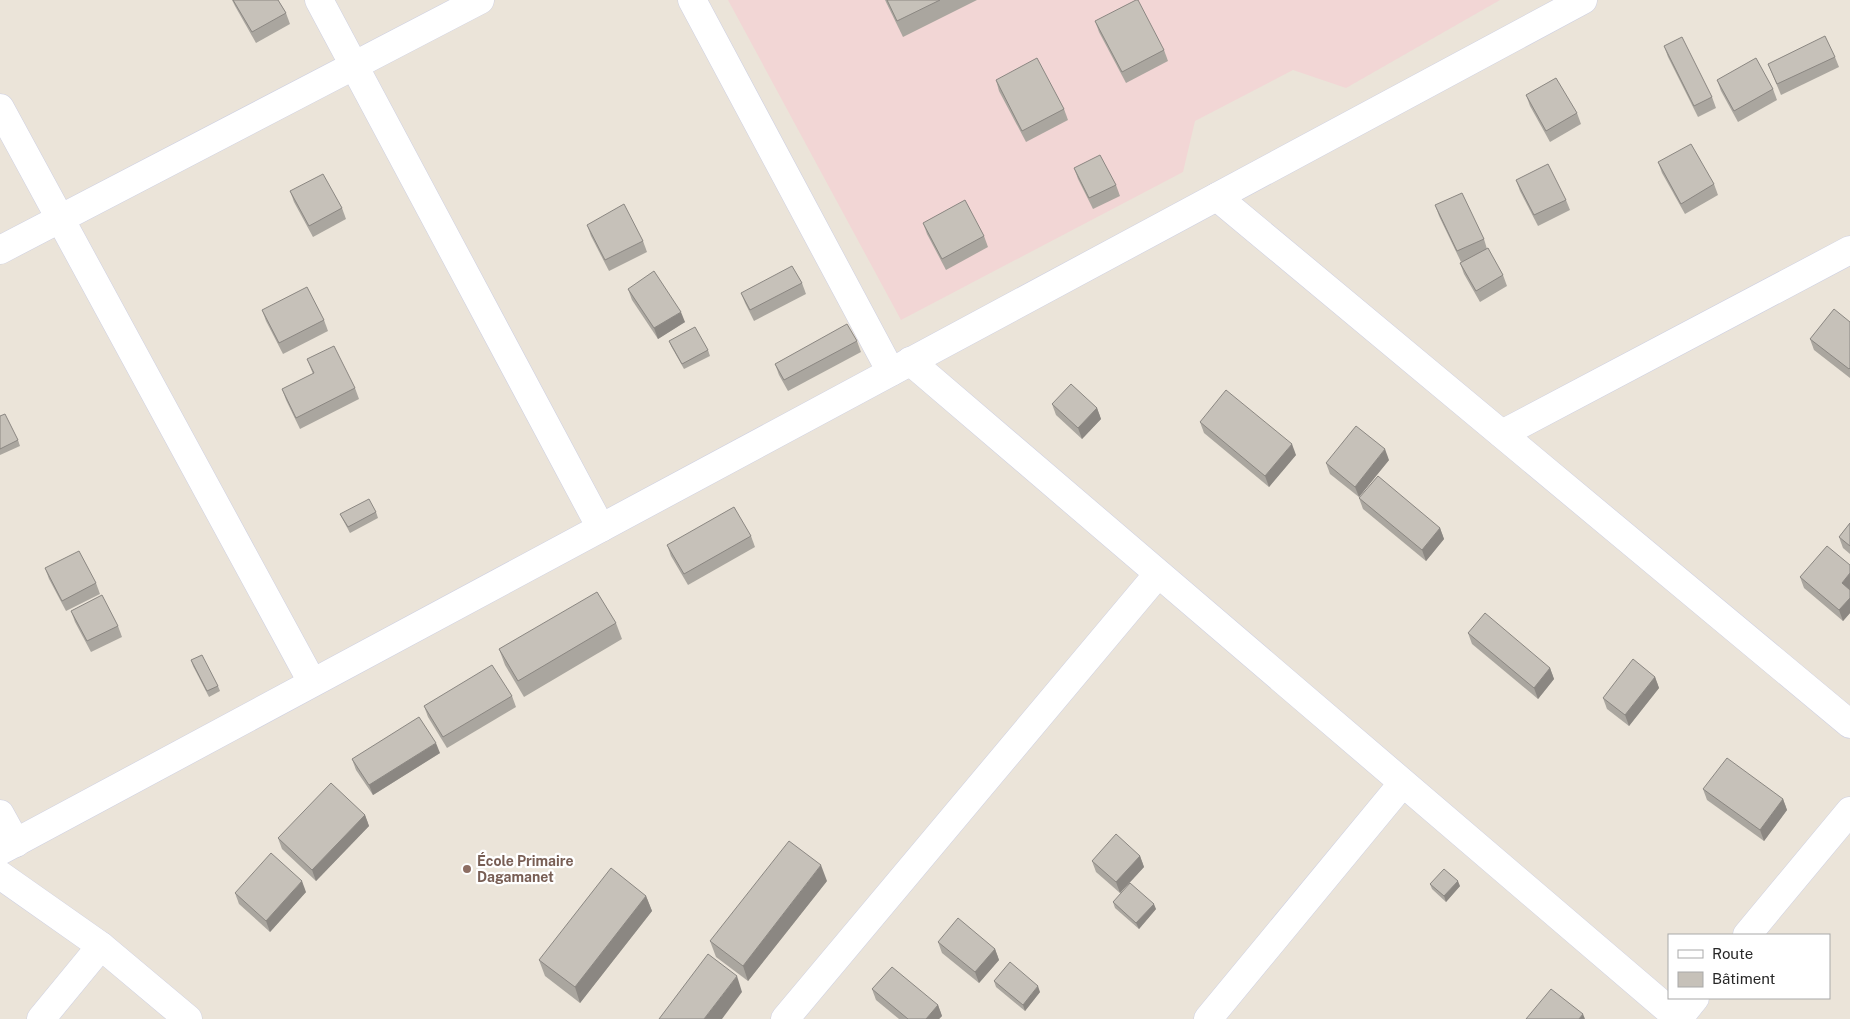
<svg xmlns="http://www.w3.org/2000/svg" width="1850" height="1019" font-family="'Public Sans',sans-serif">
<rect width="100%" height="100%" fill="#ebe4d9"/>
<path fill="#f2d6d5" d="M 728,0 L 1500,0 L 1346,88 L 1293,70 L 1195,121 L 1183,172 L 901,320 Z"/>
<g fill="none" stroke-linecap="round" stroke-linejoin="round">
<g stroke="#ced0e2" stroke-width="29">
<g id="minor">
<path d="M 319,0 L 601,528"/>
<path d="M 692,0 L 891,372"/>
<path d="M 0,108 L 312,682"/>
<path d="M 1217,197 L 1850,724"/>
<path d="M 0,250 L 480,0"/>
<path d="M 910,361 L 1678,1018"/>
<path d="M 1502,434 L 1850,250"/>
<path d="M 0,814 L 16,843"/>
<path d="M 0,851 L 1583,0"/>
<path d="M 0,875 L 101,946 L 188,1019"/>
<path d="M 1747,935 L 1850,811"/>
<path d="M 41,1019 L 101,946"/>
<path d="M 785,1019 L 1158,574"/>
<path d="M 1208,1019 L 1402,784"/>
<path d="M 1678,1019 L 1695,998"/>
</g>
</g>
<use href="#minor" stroke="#fff" stroke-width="28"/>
</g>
<g fill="#aaa69f">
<path d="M 232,0 L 278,0 L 286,13 L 290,24 L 256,43 L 235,6 Z"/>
<path d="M 885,0 L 977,0 L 903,37 Z"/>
<path d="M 1095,21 L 1164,50 L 1168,61 L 1126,83 L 1099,32 Z"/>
<path d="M 1664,46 L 1712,97 L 1716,108 L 1698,117 L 1668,57 Z"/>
<path d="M 1835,57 L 1839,67 L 1781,95 L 1768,64 Z"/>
<path d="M 996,80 L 1064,109 L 1068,120 L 1026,142 L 999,91 Z"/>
<path d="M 1717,80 L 1773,89 L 1777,100 L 1738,122 L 1721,91 Z"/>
<path d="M 1526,95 L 1577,113 L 1581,124 L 1550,142 L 1530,106 Z"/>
<path d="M 1658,162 L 1714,184 L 1718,195 L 1685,214 L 1662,173 Z"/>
<path d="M 1074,168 L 1116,185 L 1120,196 L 1093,209 L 1078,179 Z"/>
<path d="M 1516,180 L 1566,200 L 1570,210 L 1538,226 L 1520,191 Z"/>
<path d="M 290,191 L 342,208 L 346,219 L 313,237 L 294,202 Z"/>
<path d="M 1435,205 L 1484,239 L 1487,249 L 1503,275 L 1507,286 L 1480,302 L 1464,274 L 1460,263 L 1466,260 L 1461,262 L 1439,216 Z"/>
<path d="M 923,223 L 984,236 L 988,247 L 946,270 L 927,234 Z"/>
<path d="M 587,225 L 643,241 L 647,252 L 609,271 L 591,236 Z"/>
<path d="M 802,283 L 806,294 L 754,321 L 745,303 L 741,293 Z"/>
<path d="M 628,289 L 685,322 L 658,339 L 632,300 Z"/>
<path d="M 262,310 L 324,320 L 328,331 L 283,354 L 266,321 Z"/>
<path d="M 1850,322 L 1850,378 L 1814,350 L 1810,339 Z"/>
<path d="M 669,341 L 708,350 L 710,356 L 684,369 L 671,346 Z"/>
<path d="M 857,341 L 861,352 L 788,391 L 779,375 L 775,364 Z"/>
<path d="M 307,359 L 355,388 L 359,399 L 300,429 L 286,400 L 282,389 L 313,374 Z"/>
<path d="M 1052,404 L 1097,408 L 1101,419 L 1082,439 L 1056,415 Z"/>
<path d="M 0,416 L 18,440 L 20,446 L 0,455 Z"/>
<path d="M 1200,422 L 1296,455 L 1269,487 L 1204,433 Z"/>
<path d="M 1389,460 L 1359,497 L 1330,474 L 1326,463 Z"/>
<path d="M 1359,498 L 1440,528 L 1444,539 L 1426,561 L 1363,509 Z"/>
<path d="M 376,512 L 378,518 L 350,533 L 343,520 L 340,514 Z"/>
<path d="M 1850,523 L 1850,554 L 1843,548 L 1839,537 Z"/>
<path d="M 751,536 L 755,547 L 688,585 L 671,556 L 667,545 Z"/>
<path d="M 1850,565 L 1849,590 L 1850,613 L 1843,621 L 1804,588 L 1800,577 Z"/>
<path d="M 45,568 L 96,583 L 100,594 L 66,611 L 49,579 Z"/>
<path d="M 71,611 L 118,626 L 122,637 L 91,652 L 75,622 Z"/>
<path d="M 616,623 L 622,639 L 524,697 L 505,665 L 499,649 Z"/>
<path d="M 1468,633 L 1550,668 L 1554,679 L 1538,699 L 1472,644 Z"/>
<path d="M 191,660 L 218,686 L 220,691 L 209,697 L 193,666 Z"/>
<path d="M 1655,677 L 1659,688 L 1629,726 L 1607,709 L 1603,698 Z"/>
<path d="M 512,696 L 516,707 L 447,748 L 428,717 L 424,706 Z"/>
<path d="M 440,753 L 373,795 L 356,770 L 352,759 Z"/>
<path d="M 1703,789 L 1783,799 L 1787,810 L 1764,841 L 1707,800 Z"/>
<path d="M 365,815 L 369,826 L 316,881 L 282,849 L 278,838 Z"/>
<path d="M 1140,856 L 1144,867 L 1120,893 L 1096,872 L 1092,861 Z"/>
<path d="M 827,881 L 748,981 L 716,957 L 710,941 Z"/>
<path d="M 1430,884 L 1460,886 L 1446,902 L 1432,889 Z"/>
<path d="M 306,892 L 270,932 L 239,904 L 235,893 Z"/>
<path d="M 646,896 L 652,911 L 580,1003 L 545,976 L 539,960 Z"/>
<path d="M 1113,902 L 1156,909 L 1139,929 L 1115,908 Z"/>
<path d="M 938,942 L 995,949 L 999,960 L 979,983 L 942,953 Z"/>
<path d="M 994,981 L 1040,992 L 1025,1011 L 996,987 Z"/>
<path d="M 872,989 L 938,1005 L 942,1016 L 939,1019 L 899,1019 L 876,1000 Z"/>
</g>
<g fill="#8b8782">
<path d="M 681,312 L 685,322 L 658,339 L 654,328 Z"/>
<path d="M 1097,408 L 1101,419 L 1082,439 L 1078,428 Z"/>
<path d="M 1292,444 L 1296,455 L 1269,487 L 1265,476 Z"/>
<path d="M 1385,449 L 1389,460 L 1359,497 L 1355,487 Z"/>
<path d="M 1440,528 L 1444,539 L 1426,561 L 1422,550 Z"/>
<path d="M 1850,573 L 1850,589 L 1846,594 L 1842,583 Z"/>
<path d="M 1850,598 L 1850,613 L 1843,621 L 1839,610 Z"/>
<path d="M 1550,668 L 1554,679 L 1538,699 L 1534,688 Z"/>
<path d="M 1655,677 L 1659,688 L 1629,726 L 1625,715 Z"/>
<path d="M 436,743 L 440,753 L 373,795 L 369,785 Z"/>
<path d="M 1783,799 L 1787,810 L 1764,841 L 1760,830 Z"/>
<path d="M 365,815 L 369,826 L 316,881 L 312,870 Z"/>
<path d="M 1140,856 L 1144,867 L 1120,893 L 1116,882 Z"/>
<path d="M 821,865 L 827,881 L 748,981 L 743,966 Z"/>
<path d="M 302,881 L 306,892 L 270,932 L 266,921 Z"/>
<path d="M 1458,881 L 1460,886 L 1446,902 L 1444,896 Z"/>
<path d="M 646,896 L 652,911 L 580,1003 L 575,987 Z"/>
<path d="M 1154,904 L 1156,909 L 1139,929 L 1136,923 Z"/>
<path d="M 995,949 L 999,960 L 979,983 L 975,972 Z"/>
<path d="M 737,976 L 742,992 L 722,1019 L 704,1019 Z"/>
<path d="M 1038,986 L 1040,992 L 1025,1011 L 1023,1005 Z"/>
<path d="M 938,1005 L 942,1016 L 939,1019 L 926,1019 Z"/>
<path d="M 1583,1014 L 1585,1019 L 1579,1019 Z"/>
</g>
<g fill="#c6c1b9" stroke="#8b8782">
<path d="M 233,0 L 278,0 L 286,13 L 252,32 Z"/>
<path d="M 887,0 L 940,0 L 897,21 Z"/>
<path d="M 1136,0 L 1138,0 L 1164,50 L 1122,72 L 1095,21 Z"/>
<path d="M 1825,36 L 1835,57 L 1777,84 L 1768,64 Z"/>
<path d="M 1682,37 L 1712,97 L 1694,106 L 1664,46 Z"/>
<path d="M 1037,58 L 1064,109 L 1022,131 L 996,80 Z"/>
<path d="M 1756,58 L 1773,89 L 1734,111 L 1717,80 Z"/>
<path d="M 1556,78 L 1577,113 L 1546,131 L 1526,95 Z"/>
<path d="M 1691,144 L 1714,184 L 1681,204 L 1658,162 Z"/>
<path d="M 1100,155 L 1116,185 L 1089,198 L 1074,168 Z"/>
<path d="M 1548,164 L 1566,200 L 1534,215 L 1516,180 Z"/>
<path d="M 323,174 L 342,208 L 309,226 L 290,191 Z"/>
<path d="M 1462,193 L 1484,239 L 1457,251 L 1435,205 Z"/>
<path d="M 965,200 L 984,236 L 942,259 L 923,223 Z"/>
<path d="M 624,204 L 643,241 L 605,260 L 587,225 Z"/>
<path d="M 1488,248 L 1503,275 L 1476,291 L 1460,263 Z"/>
<path d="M 792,266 L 802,283 L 750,310 L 741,293 Z"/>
<path d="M 654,271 L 681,312 L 654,328 L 628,289 Z"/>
<path d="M 307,287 L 324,320 L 279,343 L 262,310 Z"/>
<path d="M 1834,309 L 1850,322 L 1850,368 L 1849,369 L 1810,339 Z"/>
<path d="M 847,324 L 857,341 L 784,380 L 775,364 Z"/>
<path d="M 695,327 L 708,350 L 682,364 L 669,341 Z"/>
<path d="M 334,346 L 355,388 L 296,418 L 282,389 L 314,373 L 307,359 Z"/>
<path d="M 1071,384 L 1097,408 L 1078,428 L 1052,404 Z"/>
<path d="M 1226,390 L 1292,444 L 1265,476 L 1200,422 Z"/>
<path d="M 5,414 L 18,440 L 0,449 L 0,416 Z"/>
<path d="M 1356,426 L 1385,449 L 1355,487 L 1326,463 Z"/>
<path d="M 1378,476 L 1440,528 L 1422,550 L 1359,498 Z"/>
<path d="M 369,499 L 376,512 L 348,527 L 340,514 Z"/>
<path d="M 734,507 L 751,536 L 684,574 L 667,545 Z"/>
<path d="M 1850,523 L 1850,546 L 1839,537 Z"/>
<path d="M 1827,546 L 1850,565 L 1850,573 L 1842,583 L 1850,590 L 1850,598 L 1839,610 L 1800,577 Z"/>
<path d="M 79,551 L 96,583 L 62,601 L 45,568 Z"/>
<path d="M 597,592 L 616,623 L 518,681 L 499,649 Z"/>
<path d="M 102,595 L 118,626 L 87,641 L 71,611 Z"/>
<path d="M 1485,613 L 1550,668 L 1534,688 L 1468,633 Z"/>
<path d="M 202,655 L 218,686 L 207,691 L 191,660 Z"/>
<path d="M 1633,659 L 1655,677 L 1625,715 L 1603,698 Z"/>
<path d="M 492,665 L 512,696 L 443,737 L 424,706 Z"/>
<path d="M 419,717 L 436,743 L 369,785 L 352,759 Z"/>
<path d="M 1727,758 L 1783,799 L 1760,830 L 1703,789 Z"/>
<path d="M 331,783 L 365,815 L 312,870 L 278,838 Z"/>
<path d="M 1116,834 L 1140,856 L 1116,882 L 1092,861 Z"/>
<path d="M 789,841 L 821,865 L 743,966 L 710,941 Z"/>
<path d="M 271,853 L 302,881 L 266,921 L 235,893 Z"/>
<path d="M 611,868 L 646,896 L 575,987 L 539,960 Z"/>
<path d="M 1444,869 L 1458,881 L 1444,896 L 1430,884 Z"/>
<path d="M 1130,883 L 1154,904 L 1136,923 L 1113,902 Z"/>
<path d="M 958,918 L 995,949 L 975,972 L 938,942 Z"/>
<path d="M 708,954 L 737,976 L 704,1019 L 659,1019 Z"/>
<path d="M 1010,962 L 1038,986 L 1023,1005 L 994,981 Z"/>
<path d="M 892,967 L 938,1005 L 926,1019 L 908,1019 L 872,989 Z"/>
<path d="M 1551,989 L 1583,1014 L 1579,1019 L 1526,1019 Z"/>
</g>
<circle fill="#8d6e63" stroke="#fff" stroke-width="2" cx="467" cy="869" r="5"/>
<g text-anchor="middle" stroke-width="4.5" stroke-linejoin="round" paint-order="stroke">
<g font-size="14" font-weight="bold" fill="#785e54" stroke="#fff" text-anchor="start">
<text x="477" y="866">École Primaire<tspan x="477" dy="16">Dagamanet</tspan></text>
</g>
</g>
<rect x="1668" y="934" width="162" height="65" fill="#ffffff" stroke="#a9a9a9"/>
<rect x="1678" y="950" width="25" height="8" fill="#ffffff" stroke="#a9a9a9"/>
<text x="1712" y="959" font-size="15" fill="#282828">Route</text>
<rect x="1678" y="972" width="25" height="15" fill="#c6c1b9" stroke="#a9a9a9"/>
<text x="1712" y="984" font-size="15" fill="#282828">Bâtiment</text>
</svg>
